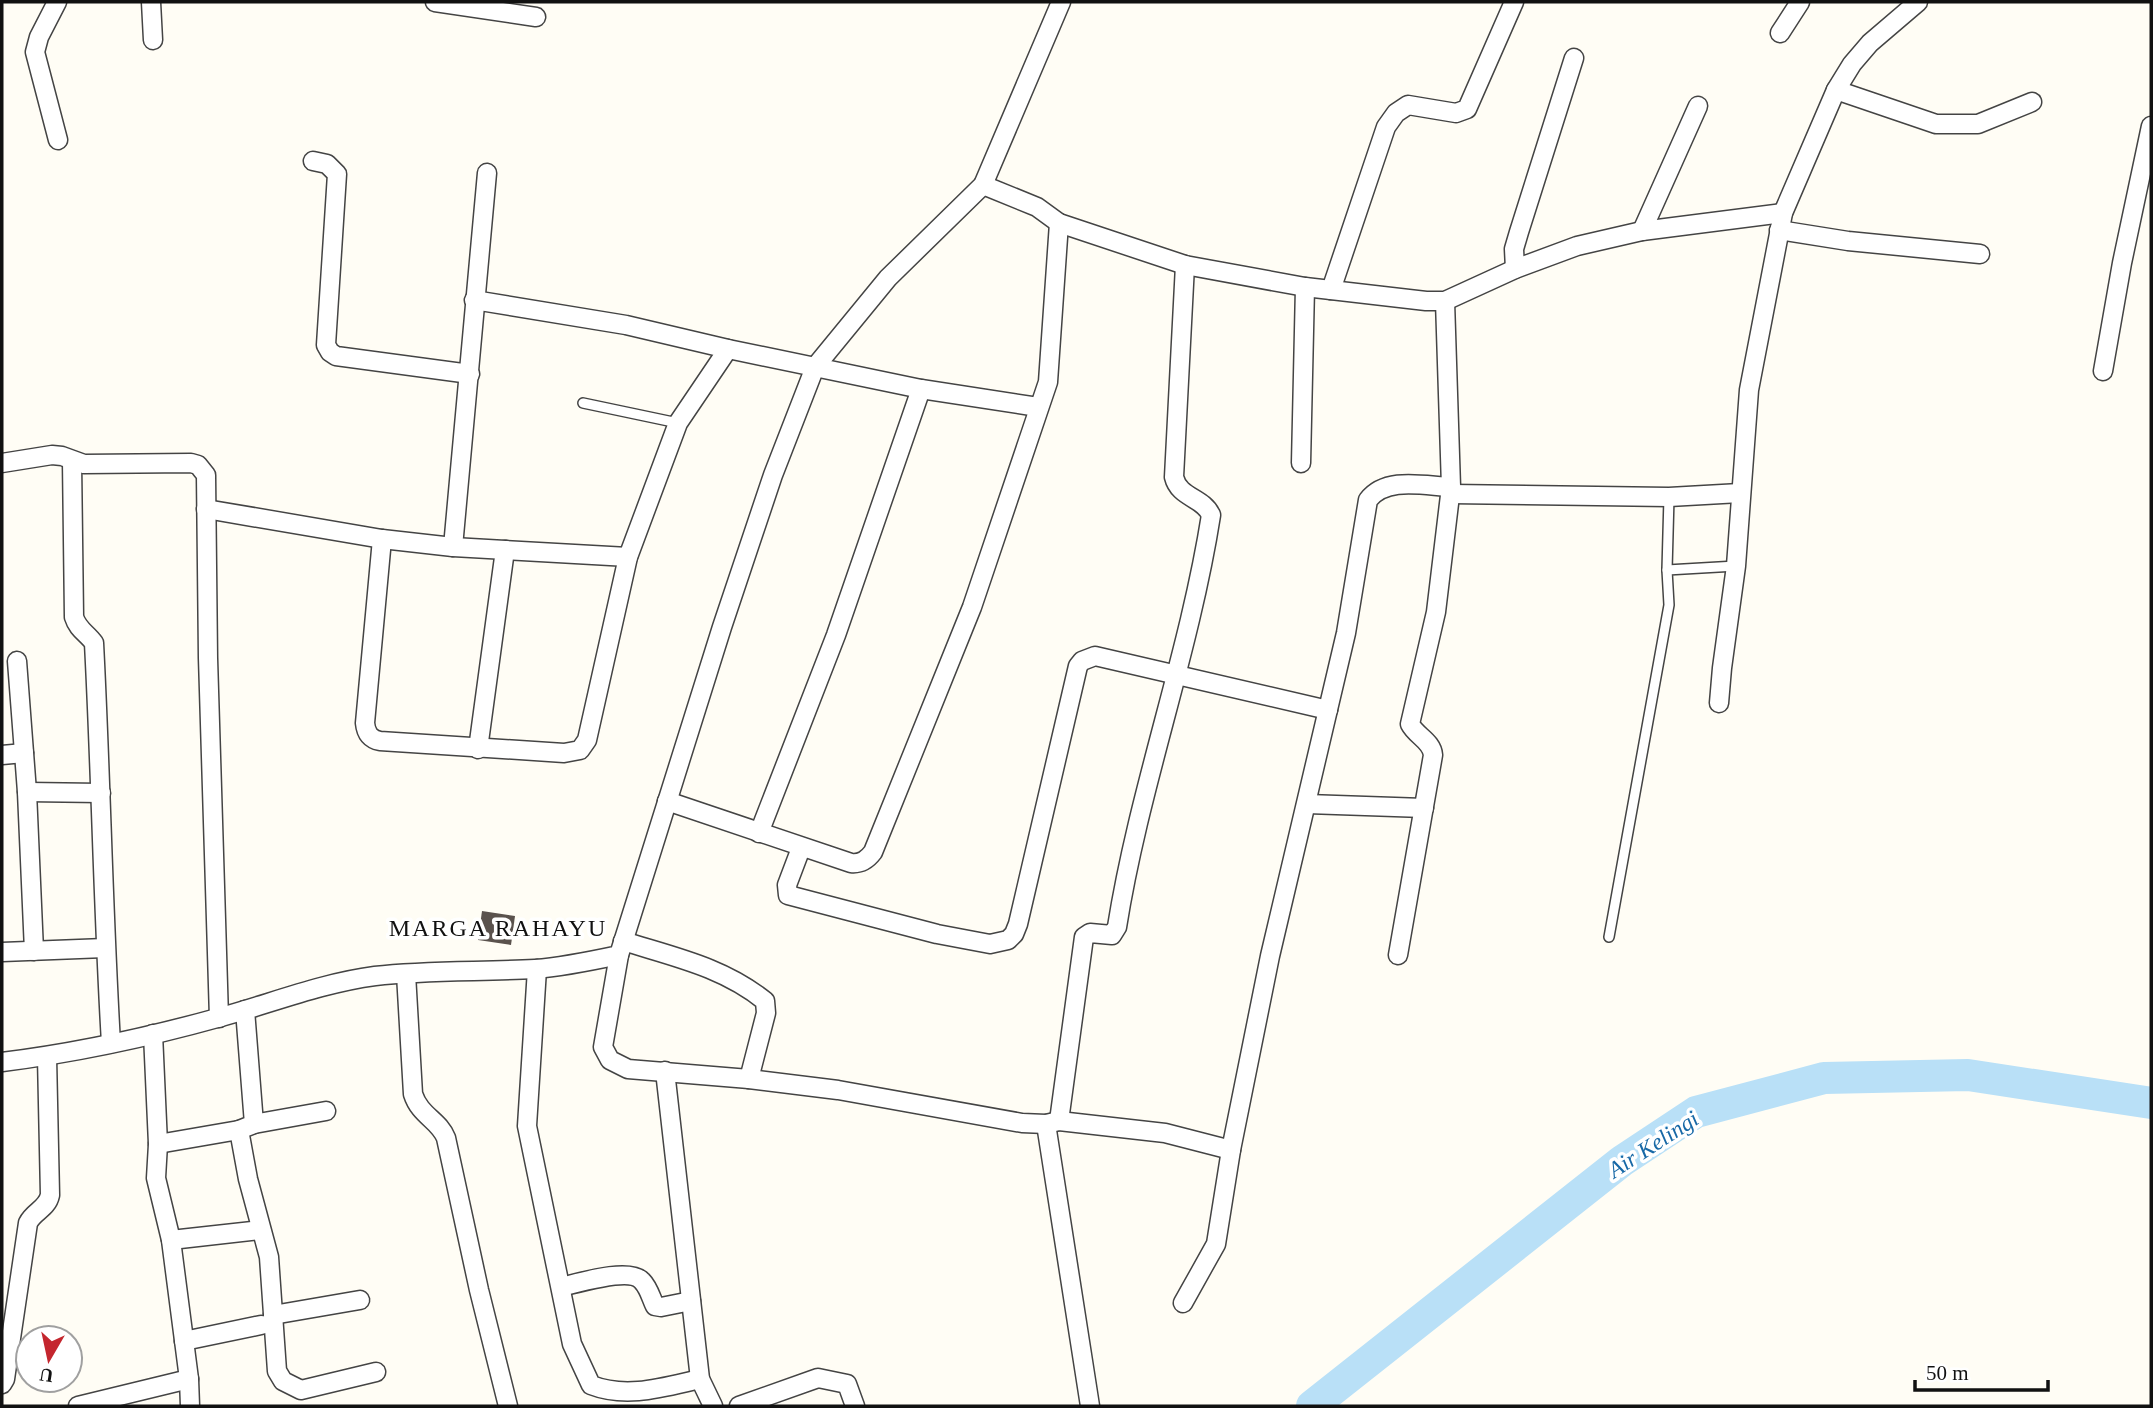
<svg xmlns="http://www.w3.org/2000/svg" width="2153" height="1408" font-family="Georgia,serif">
<rect width="100%" height="100%" fill="#fffdf5"/>
<g fill="none" stroke-linecap="round" stroke-linejoin="round">
<path stroke="#b9e0f7" stroke-width="32" d="M 1312,1406 L 1622,1161 L 1696,1112 L 1824,1078 L 1968,1075 L 2151,1103"/>
</g>
<path fill="#5a524d" d="M 482,911 L 515,916 L 511,945 L 478,940 Z"/>
<g fill="none" stroke-linecap="round" stroke-linejoin="round">
<g stroke="#444" stroke-width="12">
<g id="service">
<path d="M 583,403 L 678,423"/>
<path d="M 1667,570 L 1669,497"/>
<path d="M 1609,937 L 1669,605 L 1667,570 L 1736,566"/>
</g>
</g>
<g stroke="#444" stroke-width="21">
<g id="minor">
<path d="M 57,2 L 39,37 L 35,52 L 58,140"/>
<path d="M 151,2 L 153,40"/>
<path d="M 435,2 L 536,17"/>
<path d="M 1780,33 L 1800,2"/>
<path d="M 1836,90 L 1936,124 L 1978,124 L 2032,102"/>
<path d="M 313,161 L 327,164 L 337,174 L 326,345 L 330,352 L 336,356 L 470,374"/>
<path d="M 983,185 L 1037,207 L 1059,223 L 1185,265 L 1305,287 L 1426,301 L 1445,301 L 1515,269 L 1577,246 L 1642,231 L 1783,213"/>
<path d="M 1779,230 L 1848,241 L 1980,254"/>
<path d="M 1642,231 L 1698,106"/>
<path d="M 1515,269 L 1514,249 L 1519,232 L 1574,58"/>
<path d="M 1331,290 L 1386,127 L 1396,113 L 1408,105 L 1456,113 L 1467,109 L 1514,2"/>
<path d="M 474,300 L 626,325 L 728,349 L 921,389 L 1038,407"/>
<path d="M 2103,371 L 2122,263 L 2151,126"/>
<path d="M 72,461 L 74,617 C 78,630 87,633 94,643 C 101,776 103,910 111,1043"/>
<path d="M 2,463 L 52,455 L 62,456 L 84,464 L 191,463 L 198,465 L 206,475 L 208,658 L 219,1018"/>
<path d="M 1301,463 L 1305,287"/>
<path d="M 1451,494 L 1669,497 L 1740,493"/>
<path d="M 206,509 L 382,539 L 453,547 L 628,557"/>
<path d="M 382,539 L 365,723 C 366,733 370,739 380,741 L 564,753 L 580,750 L 587,740 L 628,557 L 678,423 L 728,349"/>
<path d="M 453,547 L 487,173"/>
<path d="M 17,661 L 27,792 L 34,951"/>
<path d="M 1719,703 L 1722,668 L 1736,566 L 1749,390 L 1783,213 L 1836,90 L 1852,64 L 1870,43 L 1918,2"/>
<path d="M 478,749 L 505,550"/>
<path d="M 2,755 L 24,753"/>
<path d="M 27,792 L 101,793"/>
<path d="M 667,801 L 851,863 C 861,864 867,860 873,852 L 972,607 L 1048,382 L 1059,223"/>
<path d="M 1307,804 L 1424,808"/>
<path d="M 759,833 L 836,635 L 921,389"/>
<path d="M 801,848 L 787,885 L 788,895 L 937,934 L 990,944 L 1008,940 L 1014,934 L 1018,924 L 1078,666 L 1082,661 L 1095,656 L 1328,710"/>
<path d="M 623,941 C 674,957 723,967 765,1001 L 766,1013 L 749,1079"/>
<path d="M 2,952 L 105,948"/>
<path d="M 619,955 L 603,1047 L 610,1060 L 628,1069 L 749,1079 L 838,1090 L 1022,1123 L 1046,1124 L 1059,1121 L 1165,1133 L 1231,1150"/>
<path d="M 1398,955 L 1433,755 C 1432,741 1416,736 1410,724 L 1436,612 L 1451,487 L 1445,301"/>
<path d="M 537,969 L 527,1126 L 572,1344 L 591,1385 C 627,1399 664,1387 700,1379"/>
<path d="M 406,974 L 413,1094 C 420,1116 439,1120 446,1138 L 479,1290 L 508,1406"/>
<path d="M 245,1010 L 254,1124 L 239,1130 L 248,1179 L 269,1257 L 277,1371 L 283,1381 L 301,1390 L 376,1372"/>
<path d="M 153,1034 L 158,1144 L 156,1178 L 171,1240 L 189,1379 L 190,1406"/>
<path d="M 2,1062 C 75,1053 149,1037 221,1017 C 272,1003 322,983 375,976 C 428,970 482,972 535,969 C 563,967 591,961 619,955 L 722,627 L 773,475 L 815,367 L 888,278 L 983,185 L 1061,2"/>
<path d="M 665,1071 L 700,1379 L 713,1406"/>
<path d="M 1059,1121 L 1084,937 L 1090,933 L 1112,935 L 1117,927 C 1139,788 1189,655 1211,515 C 1203,497 1179,498 1174,477 L 1185,265"/>
<path d="M 254,1124 L 326,1111"/>
<path d="M 1046,1124 L 1090,1406"/>
<path d="M 158,1144 L 239,1130"/>
<path d="M 171,1240 L 260,1230"/>
<path d="M 561,1287 C 578,1283 630,1267 642,1281 C 649,1288 651,1298 655,1306 L 661,1307 L 691,1301"/>
<path d="M 1183,1303 L 1216,1244 L 1231,1150 L 1270,956 L 1346,633 L 1368,500 C 1386,476 1425,486 1451,487"/>
<path d="M 273,1315 L 360,1300"/>
<path d="M 184,1341 L 261,1325"/>
<path d="M 2,1384 L 5,1379 L 28,1223 C 34,1211 47,1209 50,1195 L 47,1057"/>
<path d="M 78,1406 L 189,1379"/>
<path d="M 739,1406 L 818,1378 L 847,1384 L 855,1406"/>
</g>
</g>
<use href="#service" stroke="#fff" stroke-width="9"/>
<use href="#minor" stroke="#fff" stroke-width="18"/>
</g>
<g text-anchor="middle" stroke-width="7" stroke-linejoin="round" paint-order="stroke">
<g font-size="23" font-style="italic" fill="#1768a6" stroke="#fff">
<text transform="translate(1653 1144) rotate(-33)" y="8">Air Kelingi</text>
</g>
<g font-size="24" letter-spacing="2" fill="#111" stroke="#fff">
<text x="498" y="936">MARGA RAHAYU</text>
</g>
</g>
<rect width="2153" height="1408" fill="none" stroke="#111111" stroke-width="7"/>
<g transform="translate(49 1359) rotate(189)"><circle r="33" fill="#ffffff" stroke="#a0a0a0" stroke-width="2"/>
<path d="M0-5L12 26L0 18L-12 26Z" fill="#c4262e"/>
<text y="-10" font-size="19" font-weight="bold" text-anchor="middle" fill="#111111">U</text>
</g>
<path d="M1915 1380v10h133v-10" fill="none" stroke="#111111" stroke-width="3.5"/>
<text x="1926" y="1380" font-size="21" fill="#111111" stroke="#ffffff" stroke-width="5" paint-order="stroke">50 m</text>
</svg>
